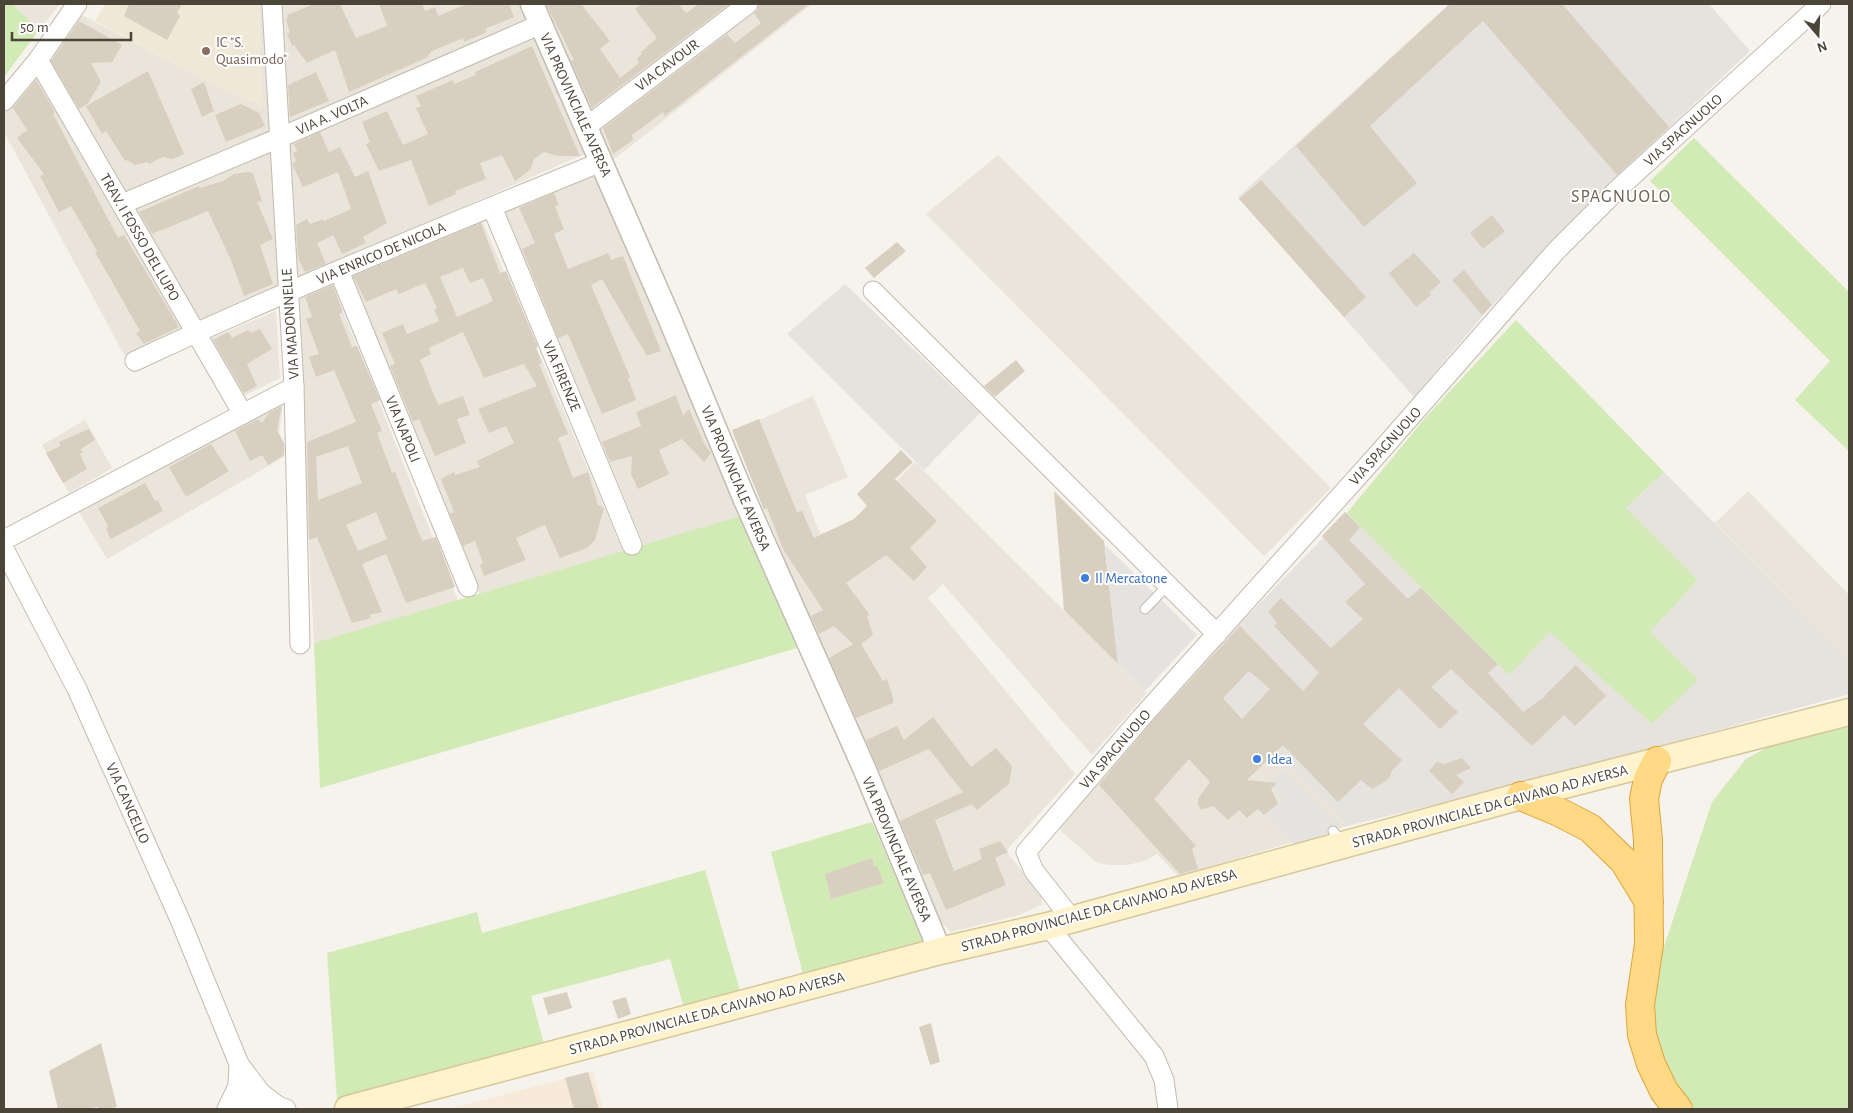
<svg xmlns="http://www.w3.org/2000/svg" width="1853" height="1113" font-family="'Alegreya Sans',sans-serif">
<rect width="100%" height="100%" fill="#f6f3ec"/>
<g fill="#eae5da">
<path d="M 12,4 L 60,4 L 39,30 Z"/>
<path d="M 259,4 L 522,4 L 585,154 L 278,287 L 183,332 L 190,346 L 134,373 L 4,132 L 4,111 L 78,13 L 216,85 L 262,106 Z"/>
<path d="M 543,4 L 736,4 L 591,115 Z"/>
<path d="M 759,4 L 812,4 L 613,160 L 597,123 Z"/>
<path d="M 998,155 L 1331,488 L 1264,556 L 926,214 Z"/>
<path d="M 594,173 L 740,516 L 644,545 L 504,210 Z"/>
<path d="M 481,218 L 623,551 L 480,594 L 351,274 Z"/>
<path d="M 332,284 L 458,601 L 314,643 L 296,300 Z"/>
<path d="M 276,311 L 280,378 L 242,397 L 209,339 Z"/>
<path d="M 813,396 L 848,477 L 805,495 L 820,534 L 847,524 L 874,503 L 915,462 L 1147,693 L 1092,755 L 943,584 L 928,598 L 1075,774 L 1006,851 L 1042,897 L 1041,905 L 1019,915 L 951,932 L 937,918 L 862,745 L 732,432 Z"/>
<path d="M 283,400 L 279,434 L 285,447 L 284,457 L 107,559 L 79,512 Z"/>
<path d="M 85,420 L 112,468 L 69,493 L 42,445 Z"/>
<path d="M 1748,491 L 1849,595 L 1849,659 L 1715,523 Z"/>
<path d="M 1196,669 L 1347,826 L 1178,876 L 1157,854 L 1147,860 L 1128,865 L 1108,865 L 1096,862 L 1058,828 Z"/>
</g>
<path fill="#f7ead8" d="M 593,1071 L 603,1109 L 450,1109 Z"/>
<g fill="#e6e2dd">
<path d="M 1449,4 L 1709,4 L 1750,51 L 1606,187 L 1485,313 L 1414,397 L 1238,197 Z"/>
<path d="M 845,284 L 980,413 L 924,470 L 787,334 Z"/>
<path d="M 1664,472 L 1849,659 L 1849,694 L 1670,743 L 1596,765 L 1347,826 L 1196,669 L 1347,513 L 1509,675 L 1550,631 L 1650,632 L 1698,580 L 1626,508 Z"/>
</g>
<path fill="#efe8d6" d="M 105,4 L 259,4 L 263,106 L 216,85 L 95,21 Z"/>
<g fill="#d2eab5">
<path d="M 4,4 L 12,4 L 39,30 L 4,77 Z"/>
<path d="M 1694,138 L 1849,292 L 1849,451 L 1795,400 L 1830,361 L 1650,181 Z"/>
<path d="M 1516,320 L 1664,472 L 1626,508 L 1698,580 L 1650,632 L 1698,680 L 1652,724 L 1550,632 L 1509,675 L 1347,513 L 1426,417 Z"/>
<path d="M 740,516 L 797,648 L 320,788 L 314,643 Z"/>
<path d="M 1849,727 L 1849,1109 L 1695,1109 L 1691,1106 L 1667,1071 L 1652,1024 L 1655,974 L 1712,802 L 1746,759 L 1770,746 Z"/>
<path d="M 872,822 L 924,942 L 804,978 L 771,852 Z"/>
<path d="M 705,870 L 741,994 L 684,1008 L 670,959 L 531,996 L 544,1044 L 337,1101 L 327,953 L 477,912 L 482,933 Z"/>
</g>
<g fill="#e5e3e0">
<path d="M 1105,545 L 1197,635 L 1145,691 L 1118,664 Z"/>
<path d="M 1283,770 L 1342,827 L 1321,836 L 1294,845 L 1268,814 L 1285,800 L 1269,781 Z"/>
</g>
<g fill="#d8cfc1" fill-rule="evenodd">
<path d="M 129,4 L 182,4 L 177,13 L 180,16 L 167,40 L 124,16 Z"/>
<path d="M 314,4 L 340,4 L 356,38 L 387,26 L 379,4 L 422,4 L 425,11 L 435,7 L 438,16 L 467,4 L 509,4 L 514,17 L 485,29 L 487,32 L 464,42 L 463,38 L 430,52 L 431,54 L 428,55 L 428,57 L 349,92 L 335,50 L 307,63 L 294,45 L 292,46 L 287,34 L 290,32 L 286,20 L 288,18 L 287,15 Z"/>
<path d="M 546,4 L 581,4 L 610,41 L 600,49 L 620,78 L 639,63 L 637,58 L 642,54 L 641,52 L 657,38 L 635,9 L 642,4 L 678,4 L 686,13 L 699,4 L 729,4 L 592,108 L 571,61 L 574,60 Z"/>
<path d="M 759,4 L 809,4 L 665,116 L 663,112 L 632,135 L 633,140 L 613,154 L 603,128 L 727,34 L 735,43 L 761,23 L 754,13 L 758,9 Z"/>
<path d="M 1450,4 L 1562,4 L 1669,127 L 1617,175 L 1483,21 L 1370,126 L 1417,183 L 1364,227 L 1296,146 Z"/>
<path d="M 79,21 L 122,45 L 112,62 L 91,63 L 101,82 L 88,103 L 79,109 L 51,61 Z"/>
<path d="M 532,46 L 580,156 L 558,156 L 544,152 L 534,159 L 530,170 L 515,181 L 502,155 L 480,163 L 486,179 L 455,191 L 456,194 L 429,206 L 411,160 L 379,171 L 366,144 L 370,142 L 362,122 L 387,111 L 403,145 L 428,134 L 416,108 L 421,106 L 416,96 L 453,80 L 454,84 L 476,75 L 475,72 Z"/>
<path d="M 148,71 L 184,154 L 172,159 L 163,157 L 149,164 L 147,162 L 135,165 L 127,160 L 125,161 L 106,131 L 102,134 L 86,106 Z"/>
<path d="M 316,72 L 329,101 L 290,117 L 288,85 Z"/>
<path d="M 36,80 L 55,112 L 53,114 L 118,238 L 124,235 L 179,327 L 144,344 L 136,333 L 140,331 L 95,252 L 97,251 L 71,206 L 59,212 L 40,176 L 44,174 L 17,138 L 27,130 L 13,108 Z"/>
<path d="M 204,82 L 214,111 L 202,117 L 191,89 Z"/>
<path d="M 241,104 L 259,113 L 265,126 L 226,142 L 215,115 Z"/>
<path d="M 320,132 L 329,152 L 340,147 L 355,177 L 368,171 L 387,223 L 363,237 L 366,243 L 342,254 L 333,235 L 317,243 L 326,264 L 305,272 L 298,258 L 296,225 L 307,219 L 310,224 L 323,219 L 324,221 L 351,209 L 338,172 L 303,187 L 292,164 L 296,161 L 293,153 L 297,151 L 294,144 Z"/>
<path d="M 248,172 L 253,173 L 262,201 L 257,202 L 273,239 L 260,245 L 273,284 L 244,296 L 231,260 L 208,211 L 152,234 L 139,212 L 199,186 L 200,188 L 223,181 L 234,174 Z"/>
<path d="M 1261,180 L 1366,297 L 1344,317 L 1239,199 Z"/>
<path d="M 554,193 L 559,205 L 555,206 L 564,229 L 554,234 L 568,269 L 608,253 L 611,260 L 623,256 L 661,351 L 647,356 L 602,279 L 591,285 L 630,377 L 628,378 L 636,400 L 602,414 L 568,334 L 558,338 L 522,249 L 535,243 L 519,208 Z"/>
<path d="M 1492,215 L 1505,231 L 1483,249 L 1470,233 Z"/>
<path d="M 481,223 L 500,273 L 506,271 L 538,347 L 536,348 L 542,363 L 539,364 L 568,434 L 558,438 L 573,478 L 588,472 L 598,505 L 604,508 L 595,540 L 587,548 L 560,558 L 545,525 L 516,538 L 526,560 L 484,576 L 480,565 L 483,563 L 475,541 L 463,546 L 450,514 L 454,512 L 441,479 L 454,472 L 455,475 L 480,467 L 477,461 L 514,443 L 506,426 L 489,433 L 478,409 L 537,386 L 524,364 L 484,378 L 463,332 L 429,348 L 431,354 L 420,360 L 438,405 L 463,396 L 470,415 L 457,419 L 466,443 L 435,456 L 419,419 L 413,422 L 390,366 L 395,364 L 382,333 L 403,324 L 407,334 L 439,321 L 434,310 L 437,308 L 425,283 L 399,294 L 396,289 L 366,302 L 353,276 ZM 463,268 L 470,283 L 483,278 L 493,301 L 457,317 L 440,277 Z"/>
<path d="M 897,242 L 906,251 L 874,278 L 865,268 Z"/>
<path d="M 1414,253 L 1441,282 L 1430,292 L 1431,295 L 1416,307 L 1389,273 Z"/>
<path d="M 1464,270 L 1492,305 L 1482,315 L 1452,280 Z"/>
<path d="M 333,285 L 343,312 L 339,314 L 352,347 L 357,346 L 380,400 L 371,404 L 382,431 L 377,433 L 392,473 L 395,472 L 422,541 L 436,537 L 455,587 L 406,603 L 386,554 L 362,564 L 382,612 L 369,615 L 371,618 L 352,623 L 317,537 L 309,540 L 307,442 L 356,422 L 334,370 L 316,377 L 309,357 L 319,354 L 306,319 L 312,317 L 305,297 ZM 348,446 L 362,483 L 318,500 L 316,457 ZM 376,512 L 387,539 L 358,551 L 346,525 Z"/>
<path d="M 260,329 L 272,349 L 247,364 L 257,386 L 244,393 L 213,340 L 228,332 L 232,338 L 248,330 L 251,333 Z"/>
<path d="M 1016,360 L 1025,371 L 995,397 L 984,386 Z"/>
<path d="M 676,395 L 683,415 L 689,409 L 705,445 L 711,453 L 704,462 L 682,439 L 659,450 L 669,474 L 638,489 L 631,474 L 632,456 L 610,462 L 602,442 L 641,426 L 636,412 Z"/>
<path d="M 282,406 L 277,430 L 284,443 L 284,455 L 268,465 L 262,455 L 250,461 L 235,431 L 258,419 L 262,423 L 269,413 Z"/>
<path d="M 759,419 L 797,512 L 802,511 L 814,538 L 854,519 L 867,506 L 857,494 L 901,450 L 913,462 L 895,479 L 937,521 L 910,548 L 927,567 L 914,581 L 886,555 L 846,583 L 870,615 L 867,616 L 873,635 L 861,644 L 883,681 L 887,679 L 893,698 L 893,703 L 856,718 L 829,658 L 853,644 L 834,626 L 819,634 L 811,616 L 823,610 L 783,549 L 767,508 L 764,510 L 732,430 Z"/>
<path d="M 89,429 L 95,440 L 81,449 L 83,452 L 80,454 L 87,469 L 63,483 L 46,453 L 60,446 L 59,442 Z"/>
<path d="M 211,444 L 229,471 L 186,497 L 169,467 Z"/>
<path d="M 145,483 L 155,501 L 158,500 L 163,511 L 111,539 L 106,529 L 108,526 L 98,508 Z"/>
<path d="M 1054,491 L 1104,541 L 1118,664 L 1064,610 Z"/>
<path d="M 1345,512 L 1360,527 L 1349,540 L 1408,599 L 1421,588 L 1498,664 L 1488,673 L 1523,712 L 1546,696 L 1545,695 L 1576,665 L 1606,696 L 1575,726 L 1564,715 L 1532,746 L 1451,669 L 1431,687 L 1458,712 L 1440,729 L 1399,688 L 1363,724 L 1402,760 L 1390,773 L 1391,776 L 1383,783 L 1372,789 L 1361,780 L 1338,802 L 1283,745 L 1247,780 L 1277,783 L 1271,789 L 1278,804 L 1264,815 L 1258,809 L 1247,818 L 1239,810 L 1228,820 L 1213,806 L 1201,810 L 1198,804 L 1198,799 L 1210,782 L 1189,759 L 1154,799 L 1196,846 L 1192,849 L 1198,869 L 1180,874 L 1099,785 L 1149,725 L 1240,626 L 1303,691 L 1319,673 L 1274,626 L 1277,623 L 1268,612 L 1281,598 L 1331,648 L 1363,619 L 1345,602 L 1365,584 L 1322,536 ZM 1249,671 L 1270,689 L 1242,719 L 1223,698 Z"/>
<path d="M 933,717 L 971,767 L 996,748 L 1012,766 L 1009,784 L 977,810 L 972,804 L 935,820 L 954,871 L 982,859 L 979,849 L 1000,841 L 1008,852 L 995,858 L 1006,885 L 946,910 L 930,873 L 923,875 L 900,821 L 963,792 L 929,749 L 879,771 L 866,740 L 897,726 L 904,740 Z"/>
<path d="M 1462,758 L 1471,768 L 1456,775 L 1464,782 L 1452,794 L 1429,771 L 1437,762 L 1444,764 Z"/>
<path d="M 872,858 L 874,867 L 877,866 L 884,883 L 831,899 L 825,874 Z"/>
<path d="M 567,992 L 572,1008 L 548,1015 L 543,998 Z"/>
<path d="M 626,997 L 631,1014 L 618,1019 L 612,1001 Z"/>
<path d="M 931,1023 L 940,1062 L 930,1065 L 919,1027 Z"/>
<path d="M 101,1043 L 117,1107 L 108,1109 L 99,1109 L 98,1107 L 84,1109 L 58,1109 L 49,1071 Z"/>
<path d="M 588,1072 L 599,1109 L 574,1109 L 565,1078 Z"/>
</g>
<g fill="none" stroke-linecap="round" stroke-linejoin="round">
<g stroke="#c2bbae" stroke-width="11">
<g id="service">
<path d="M 1145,609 L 1168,585"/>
<path d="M 1333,831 L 1342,842"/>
</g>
</g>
<g stroke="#c2bbae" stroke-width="21">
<g id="minor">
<path d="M 272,4 L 294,387 L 300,644"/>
<path d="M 38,60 L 243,414"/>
<path d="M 4,101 L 38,60 L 77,4"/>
<path d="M 586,127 L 748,4"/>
<path d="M 122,204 L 279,138 L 541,24"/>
<path d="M 492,207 L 632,545"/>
<path d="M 339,271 L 468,587"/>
<path d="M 873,291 L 1217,634"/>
<path d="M 135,361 C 288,289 445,226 601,162"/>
<path d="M 4,540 L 294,387"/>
<path d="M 4,549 L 77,689 L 181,922 L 239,1064"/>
<path d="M 1071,918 L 1034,871 L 1026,852 L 1141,718 L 1378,454 L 1556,251 L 1619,188 L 1821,4"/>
<path d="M 1048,926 L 1154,1056 L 1164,1080 L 1168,1109"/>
<path d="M 238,1086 L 248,1109"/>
<path d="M 261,1093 L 278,1106 L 286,1109"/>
<path d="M 227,1109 L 238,1086 L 239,1064 L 261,1093 L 263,1109"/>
</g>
</g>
<g stroke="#c2bbae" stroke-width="25">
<path id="tertiary" d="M 532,4 L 668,315 L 745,500 L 864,768 L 940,951"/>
</g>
<g stroke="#d6c79b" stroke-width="29">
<path id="secondary" d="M 348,1109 L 940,951 L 1048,926 L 1521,796 L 1849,712"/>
</g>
<g stroke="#e0a43c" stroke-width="30">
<g id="trunk">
<path d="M 1657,761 L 1648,779 L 1644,799 L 1648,840 L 1649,944 L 1640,1005 L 1642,1035 L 1651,1064 L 1664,1091 L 1678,1109"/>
<path d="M 1521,796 L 1559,812 L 1590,828 L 1624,861 L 1649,902"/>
</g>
</g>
<use href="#service" stroke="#fff" stroke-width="9"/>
<use href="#minor" stroke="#fff" stroke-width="19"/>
<use href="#tertiary" stroke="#fff" stroke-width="22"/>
<use href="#secondary" stroke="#fff3cd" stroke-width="26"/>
<use href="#trunk" stroke="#ffd985" stroke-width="28"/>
</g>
<circle fill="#8d6e63" stroke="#fff" stroke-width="2" cx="206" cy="51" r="5"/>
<g fill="#3f7fe0" stroke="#fff" stroke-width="2">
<circle cx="1085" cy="578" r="5"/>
<circle cx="1257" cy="759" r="5"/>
</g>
<g text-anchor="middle" stroke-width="4" stroke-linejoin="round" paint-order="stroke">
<g font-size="15" fill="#785e54" stroke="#fff" text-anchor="start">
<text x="216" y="47">IC "S.<tspan x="216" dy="17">Quasimodo"</tspan></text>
</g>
<g font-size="15" fill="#4b4439" stroke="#fff">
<text transform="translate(667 65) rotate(-37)" y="5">VIA CAVOUR</text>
<text transform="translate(576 105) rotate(66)" y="5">VIA PROVINCIALE AVERSA</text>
<text transform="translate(332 115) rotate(-24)" y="5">VIA A. VOLTA</text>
<text transform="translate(1683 130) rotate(-42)" y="5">VIA SPAGNUOLO</text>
<text transform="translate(140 237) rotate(60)" y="5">TRAV. I FOSSO DEL LUPO</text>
<text transform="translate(381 253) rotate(-23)" y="5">VIA ENRICO DE NICOLA</text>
<text transform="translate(290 324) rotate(-94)" y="5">VIA MADONNELLE</text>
<text transform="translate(562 376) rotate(67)" y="5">VIA FIRENZE</text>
<text transform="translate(403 429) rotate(68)" y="5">VIA NAPOLI</text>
<text transform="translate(1385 446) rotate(-48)" y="5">VIA SPAGNUOLO</text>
<text transform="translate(736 478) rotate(67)" y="5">VIA PROVINCIALE AVERSA</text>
<text transform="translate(1115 749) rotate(-49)" y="5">VIA SPAGNUOLO</text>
<text transform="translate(128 803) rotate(66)" y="5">VIA CANCELLO</text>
<text transform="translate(1490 806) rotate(-15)" y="5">STRADA PROVINCIALE DA CAIVANO AD AVERSA</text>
<text transform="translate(897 849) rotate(67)" y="5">VIA PROVINCIALE AVERSA</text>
<text transform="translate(1099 910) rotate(-15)" y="5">STRADA PROVINCIALE DA CAIVANO AD AVERSA</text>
<text transform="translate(707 1013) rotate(-15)" y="5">STRADA PROVINCIALE DA CAIVANO AD AVERSA</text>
</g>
<g font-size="15" fill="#366cbe" stroke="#fff" text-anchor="start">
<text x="1095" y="583">Il Mercatone</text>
<text x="1267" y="764">Idea</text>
</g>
<g font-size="18" letter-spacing="1" fill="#6e6250" stroke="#fff">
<text x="1621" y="202">SPAGNUOLO</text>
</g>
</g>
<rect width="1853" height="1113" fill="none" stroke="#4b4439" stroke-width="10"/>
<g transform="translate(1818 35) rotate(161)" stroke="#ffffff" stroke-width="4" paint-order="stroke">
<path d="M0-4L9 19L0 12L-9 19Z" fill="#4b4439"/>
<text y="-8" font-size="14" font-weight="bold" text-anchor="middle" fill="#4b4439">N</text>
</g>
<path d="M12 32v8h119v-8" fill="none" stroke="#4b4439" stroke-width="2.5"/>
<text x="20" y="32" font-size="15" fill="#4b4439" stroke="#ffffff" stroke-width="4" paint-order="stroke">50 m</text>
</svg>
